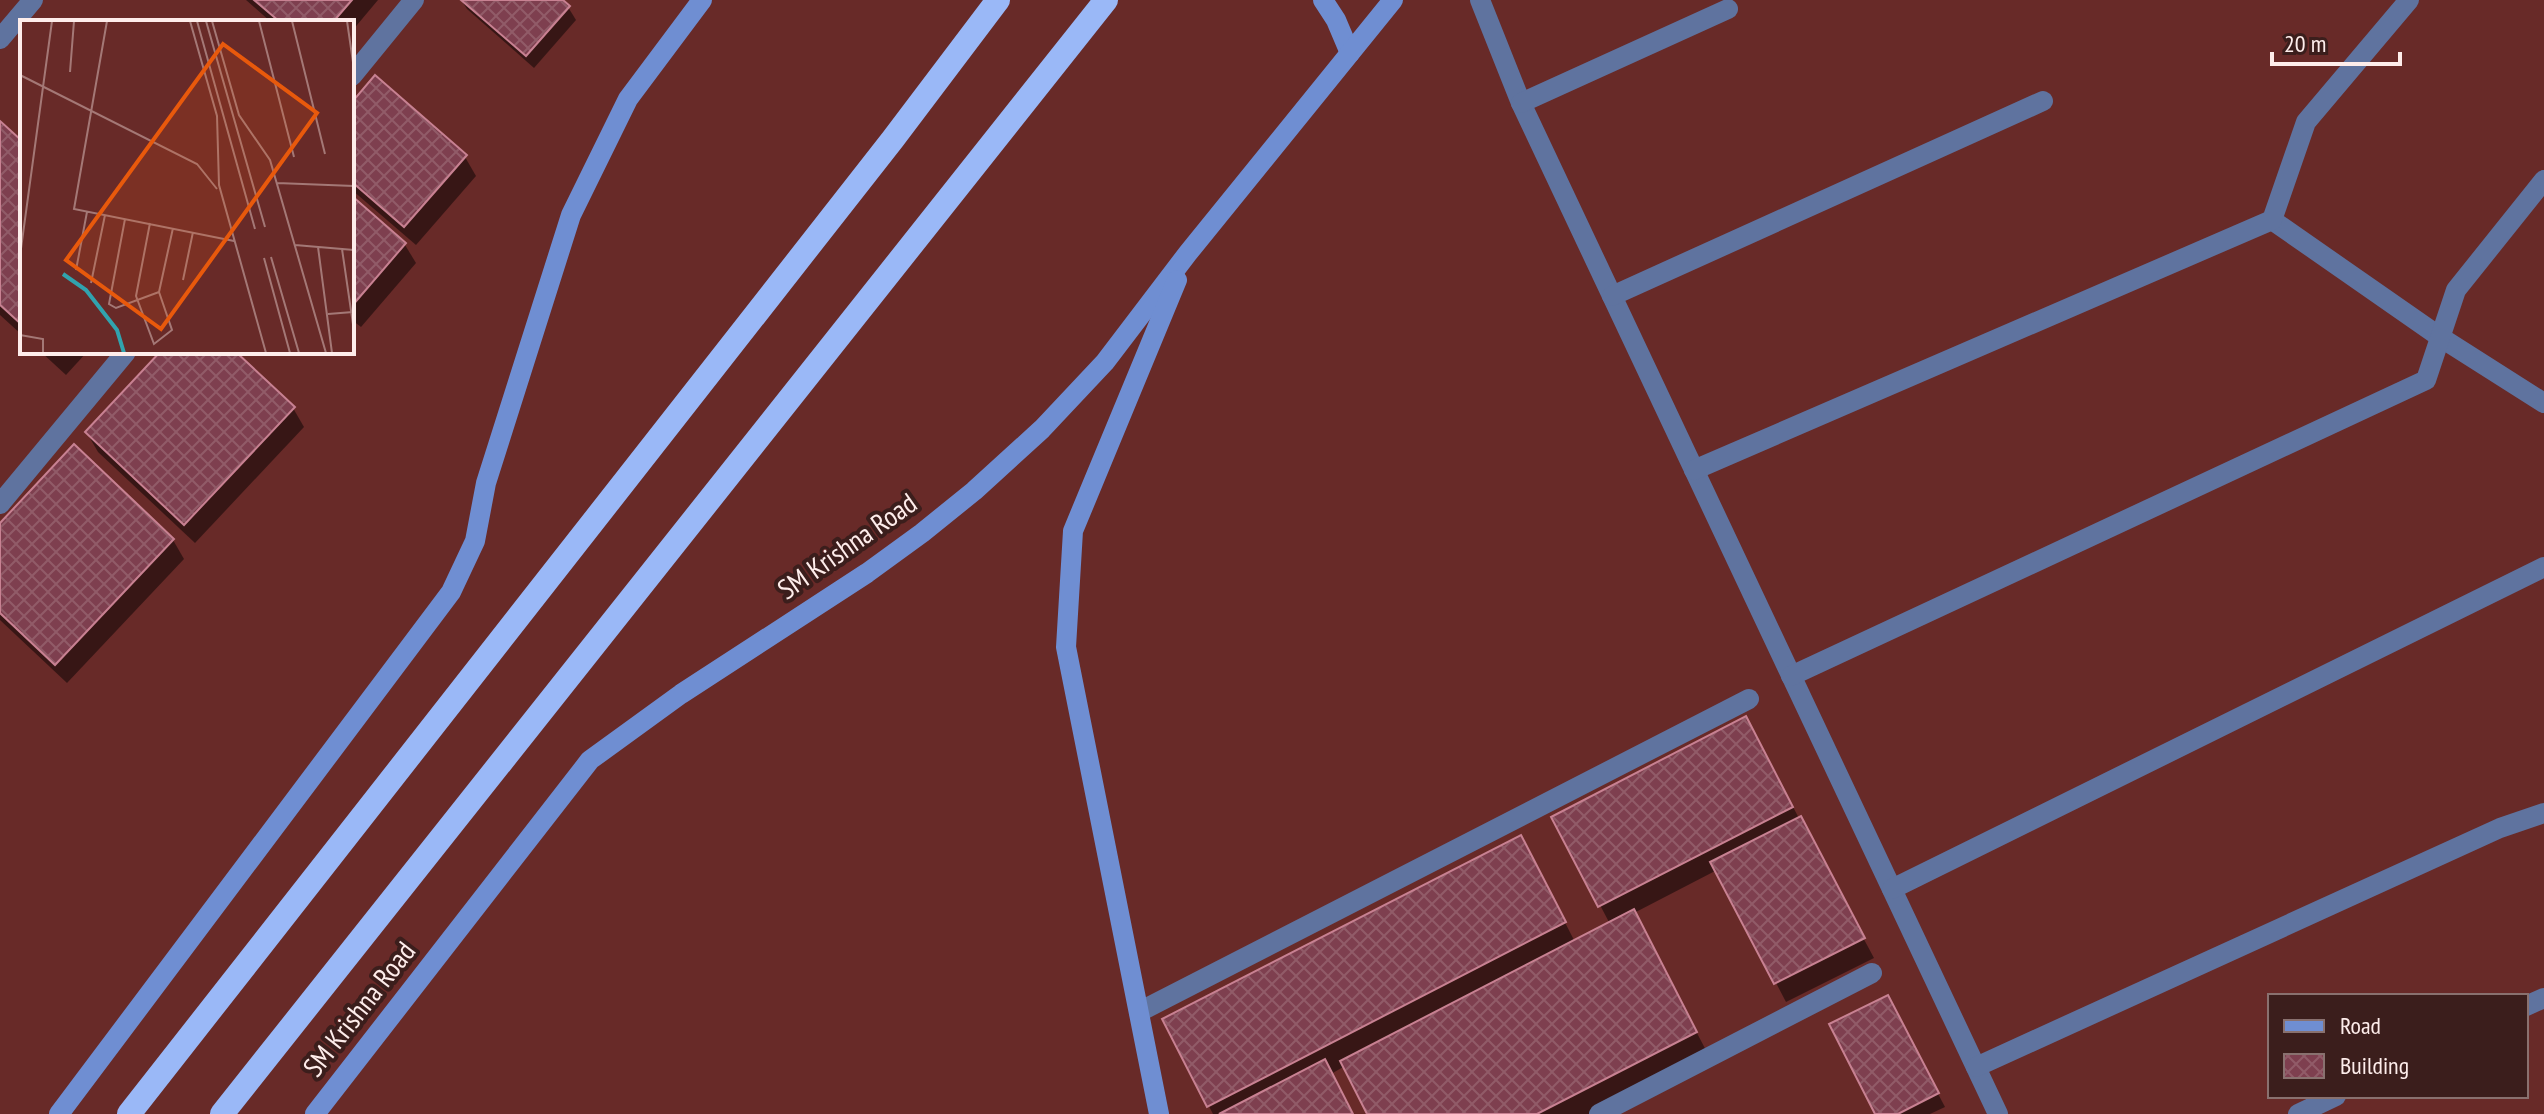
<svg xmlns="http://www.w3.org/2000/svg" width="2544" height="1114" font-family="'PT Sans Narrow',sans-serif">
<defs>
<pattern id="building-cross-hatch" width="8" height="8" patternUnits="userSpaceOnUse" patternTransform="scale(2)"><rect width="8" height="8" fill="#7e3f4f"/><path d="M0 0l8 8M0 8l8-8" fill="none" stroke="#915b68"/></pattern>
</defs>
<rect width="100%" height="100%" fill="#682a28"/>
<g fill="#0007">
<path d="M 246,0 L 378,0 L 352,31 L 352,22 L 271,22 Z"/>
<path d="M 461,0 L 560,0 L 568,7 L 576,20 L 534,68 L 467,9 Z"/>
<path d="M 352,105 L 465,157 L 476,176 L 416,245 L 352,190 Z"/>
<path d="M 0,123 L 22,143 L 22,335 L 0,315 Z"/>
<path d="M 352,199 L 405,245 L 416,263 L 361,327 L 352,320 Z"/>
<path d="M 41,352 L 87,352 L 66,375 Z"/>
<path d="M 163,352 L 233,352 L 293,408 L 304,427 L 195,543 L 98,452 L 87,433 Z"/>
<path d="M 0,526 L 173,540 L 184,559 L 67,683 L 0,620 Z"/>
<path d="M 1756,738 L 1874,958 L 1786,1002 L 1717,870 L 1634,913 L 1709,1056 L 1597,1114 L 1370,1114 L 1345,1066 L 1331,1074 L 1352,1114 L 1213,1114 L 1164,1020 L 1534,862 L 1575,942 L 1610,924 L 1554,818 Z"/>
<path d="M 1894,1010 L 1945,1107 L 1930,1114 L 1877,1114 Z"/>
</g>
<g fill="url(#building-cross-hatch)" stroke="#c88192" stroke-width="2">
<path d="M 254,0 L 352,0 L 333,22 L 280,22 Z"/>
<path d="M 461,0 L 563,0 L 570,6 L 526,56 Z"/>
<path d="M 375,75 L 467,155 L 404,227 L 352,182 L 352,102 Z"/>
<path d="M 0,121 L 22,141 L 22,325 L 0,305 Z"/>
<path d="M 352,196 L 406,243 L 352,306 Z"/>
<path d="M 160,352 L 236,352 L 295,407 L 184,525 L 85,432 Z"/>
<path d="M 74,444 L 174,539 L 55,665 L 0,613 L 0,523 Z"/>
<path d="M 1746,716 L 1793,807 L 1598,907 L 1551,817 Z"/>
<path d="M 1801,816 L 1865,938 L 1774,984 L 1710,862 Z"/>
<path d="M 1521,835 L 1566,922 L 1207,1107 L 1162,1019 Z"/>
<path d="M 1634,909 L 1697,1032 L 1537,1114 L 1367,1114 L 1340,1061 Z"/>
<path d="M 1888,995 L 1939,1093 L 1898,1114 L 1875,1114 L 1829,1024 Z"/>
<path d="M 1325,1059 L 1353,1114 L 1219,1114 Z"/>
</g>
<g fill="none" stroke-linecap="round" stroke-linejoin="round">
<g stroke="#5f739f" stroke-width="20">
<path d="M 1139,1012 L 1749,699"/>
<path d="M 1599,1114 L 1872,973"/>
</g>
<g stroke="#5f739f" stroke-width="20">
<path d="M 1480,0 L 1521,103 L 1998,1114"/>
<path d="M 0,39 L 33,0"/>
<path d="M 352,76 L 414,0"/>
<path d="M 1521,103 L 1728,9"/>
<path d="M 2272,220 L 2440,337 L 2544,403"/>
<path d="M 1612,296 L 2043,101"/>
<path d="M 1694,470 L 2272,220 L 2306,122 L 2409,0"/>
<path d="M 0,504 L 126,352"/>
<path d="M 1791,676 L 2426,380 L 2456,290 L 2544,180"/>
<path d="M 1892,889 L 2544,567"/>
<path d="M 2526,1006 L 2544,998"/>
<path d="M 1976,1067 L 2500,828 L 2544,813"/>
<path d="M 2298,1114 L 2336,1096"/>
</g>
<g stroke="#6f8ed2" stroke-width="20">
<path d="M 1323,0 L 1336,20 L 1350,53"/>
<path d="M 59,1114 L 451,592 L 475,541 L 486,483 L 571,215 L 628,99 L 702,0"/>
<path d="M 315,1114 L 590,760 L 681,694 L 867,573 L 922,533 L 974,491 L 1042,429 L 1105,362 L 1188,253 L 1393,0"/>
<path d="M 1159,1114 L 1066,647 L 1073,531 L 1177,280"/>
</g>
<g stroke="#9ab8f7" stroke-width="24">
<path d="M 129,1114 L 893,139 L 998,0"/>
<path d="M 222,1114 L 1106,0"/>
</g>
</g>
<g text-anchor="middle" stroke-width="8" stroke-linejoin="round" paint-order="stroke">
<g font-size="28" fill="#feedeb" stroke="#3b1e1c">
<text transform="translate(847 546) rotate(-35)" y="10">SM Krishna Road</text>
<text transform="translate(359 1009) rotate(-52)" y="10">SM Krishna Road</text>
</g>
</g>
<g transform="translate(20 20)">
<rect width="334" height="334" fill="#682a28"/>
<path fill="none" stroke="#31a3ae" stroke-width="4" d="M 43,254 L 66,270 L 97,310 L 104,333"/>
<path fill="none" stroke="#a47876" stroke-width="2" d="M 87,1 L 54,189 L 214,221M 170,1 L 197,96 L 199,165 L 246,333M 177,1 L 235,209M 186,1 L 245,207M 192,1 L 219,95 L 250,140 L 306,333M 239,1 L 274,137M 272,1 L 305,134M 327,1 L 334,49M 50,52 L 54,1M 0,55 L 177,144 L 197,169M 257,163 L 334,166M 105,199 L 89,284 L 96,288 L 139,272M 130,203 L 116,276 L 134,324 L 152,310 L 139,272 L 153,208M 275,225 L 334,230M 298,227 L 312,333M 322,229 L 334,311M 0,236 L 32,1M 251,237 L 279,333M 244,238 L 270,333M 56,250 L 67,192M 163,260 L 173,212M 71,263 L 85,195M 308,294 L 333,292M 0,315 L 23,319 L 23,333"/>
<path fill="#e8590c" fill-opacity="0.15" stroke="#e8590c" stroke-width="4" d="M 203,24 L 297,93 L 141,309 L 46,240 Z"/>
<rect width="334" height="334" fill="none" stroke="#feedeb" stroke-width="4"/>
</g>
<rect x="2268" y="994" width="260" height="104" fill="#3b1e1c" stroke="#89716f" stroke-width="2"/>
<rect x="2284" y="1020" width="40" height="12" fill="#6f8ed2" stroke="#89716f" stroke-width="2"/>
<text x="2340" y="1034" font-size="24" fill="#feedeb">Road</text>
<rect x="2284" y="1054" width="40" height="24" fill="url(#building-cross-hatch)" stroke="#89716f" stroke-width="2"/>
<text x="2340" y="1074" font-size="24" fill="#feedeb">Building</text>
<path d="M2272 52v12h128v-12" fill="none" stroke="#feedeb" stroke-width="4"/>
<text x="2284" y="52" font-size="24" fill="#feedeb" stroke="#3b1e1c" stroke-width="6" paint-order="stroke">20 m</text>
</svg>
